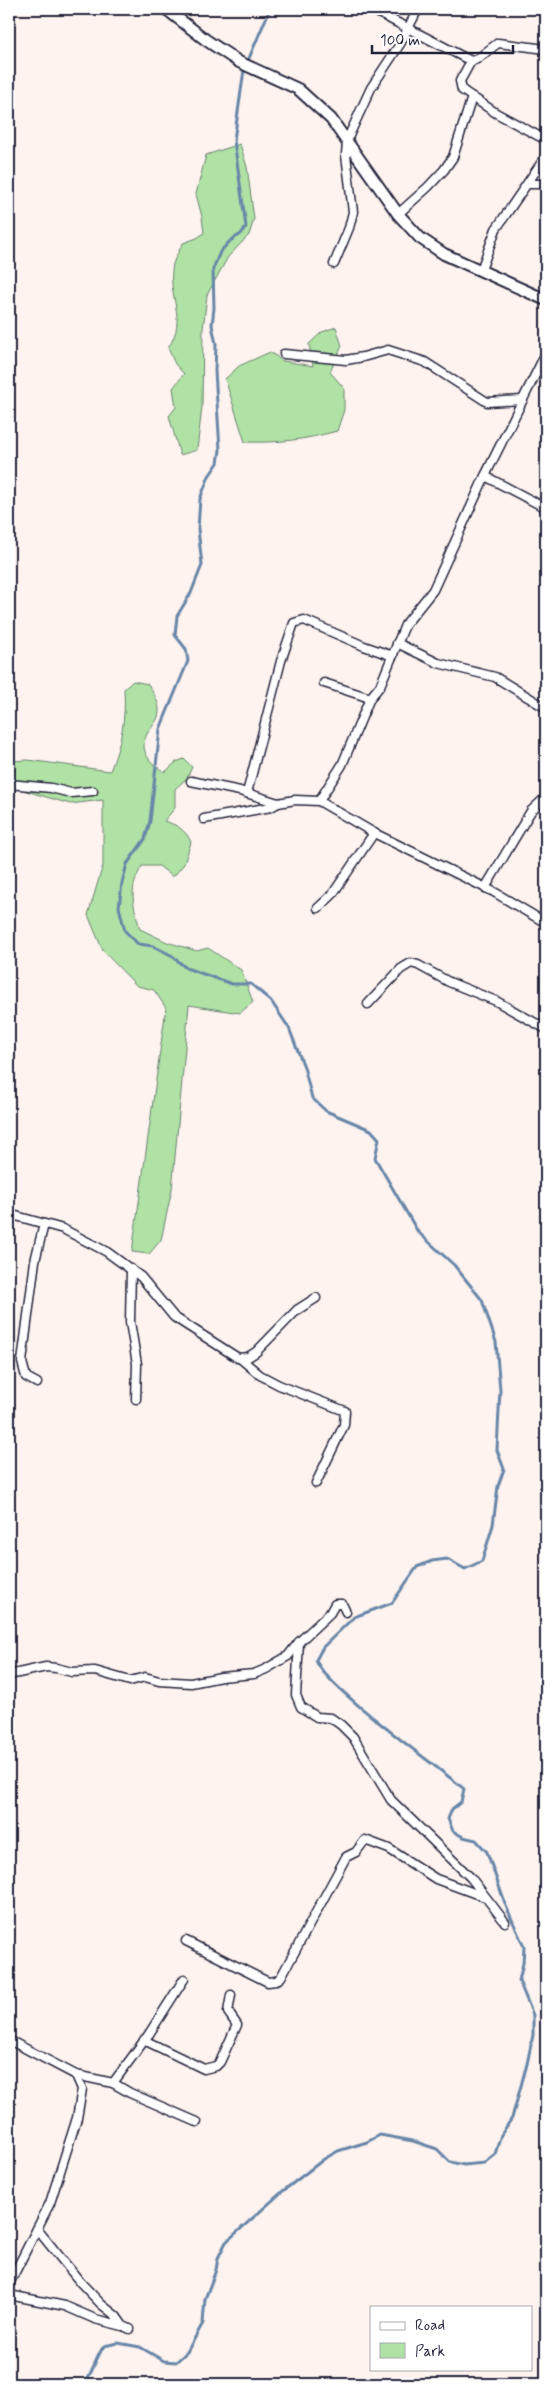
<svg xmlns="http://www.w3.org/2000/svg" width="555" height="2393" font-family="Mynerve,sans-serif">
<rect width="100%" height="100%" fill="#fef3ee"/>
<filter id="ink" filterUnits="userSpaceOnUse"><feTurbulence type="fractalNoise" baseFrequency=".02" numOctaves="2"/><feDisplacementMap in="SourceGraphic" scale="10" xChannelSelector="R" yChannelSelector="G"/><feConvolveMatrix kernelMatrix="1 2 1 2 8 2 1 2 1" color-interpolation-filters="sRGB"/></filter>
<g filter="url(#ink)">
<g fill="#afe2a4" stroke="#688270">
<path d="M 240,144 L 247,167 L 254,219 L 249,235 L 228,257 L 207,295 L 203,329 L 202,407 L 197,450 L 180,455 L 169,416 L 176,407 L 173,388 L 184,374 L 175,364 L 168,348 C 189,317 166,297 173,264 C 175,257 180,249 183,243 L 197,238 L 204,233 L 202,217 L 196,194 L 206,155 Z"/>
<path d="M 336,327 L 342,346 L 330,372 L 344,388 L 344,410 L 337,431 C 304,440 279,443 245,442 L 225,379 L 239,366 L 270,352 L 283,361 L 313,366 L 309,344 L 322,332 Z"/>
<path d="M 133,681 L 148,684 C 154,694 162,706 158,717 C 156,723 150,729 147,734 C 138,752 151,764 165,772 L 176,762 L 184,759 L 192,767 L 187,778 L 175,789 L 175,808 L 164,821 C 177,825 185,829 191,842 L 184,864 L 173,877 L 159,866 L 142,866 C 128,890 133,903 140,929 L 167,942 L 197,951 L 208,948 L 241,970 L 253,1002 L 240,1013 L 189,1005 L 172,1189 L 161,1240 L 149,1254 L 132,1252 L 166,1008 L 154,990 L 137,986 L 103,951 L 88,915 L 103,865 L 103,800 L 70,804 L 9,786 L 9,761 L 28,760 L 110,771 C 121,744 126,719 124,689 Z"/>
</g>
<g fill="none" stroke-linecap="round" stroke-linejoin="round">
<path stroke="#6786a9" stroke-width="3" d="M 84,2384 C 93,2372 96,2357 104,2346 L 118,2343 L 140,2347 L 164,2361 L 176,2362 L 187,2352 L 203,2323 L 205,2299 L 216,2270 L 218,2258 L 226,2242 L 283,2191 L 324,2159 L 338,2151 L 367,2142 L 380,2135 L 413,2141 L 437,2149 L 450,2162 L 464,2165 L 484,2163 L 495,2154 L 501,2135 L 512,2118 L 527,2064 L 533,2035 L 533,2015 L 519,1981 L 523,1963 L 524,1947 L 506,1906 L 487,1852 L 476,1840 L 463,1837 L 453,1831 L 448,1819 L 452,1809 L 461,1802 L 464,1789 C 437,1766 323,1685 316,1660 L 323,1647 L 354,1617 L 392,1603 L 417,1567 L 432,1561 L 447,1559 L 465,1569 L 482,1561 L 493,1525 L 498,1486 L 504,1469 L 497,1450 L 500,1390 L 496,1342 L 482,1300 L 454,1265 L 418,1232 L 375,1158 L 379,1139 L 371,1130 L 326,1111 L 312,1098 L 304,1067 L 289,1028 L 271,1001 L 251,984 L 232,984 L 186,968 L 171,955 L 153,946 L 138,944 L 125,931 L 119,907 L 122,883 L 127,864 L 145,839 L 150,821 L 160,729 L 188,661 L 186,649 L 175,635 L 177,616 L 191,593 L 202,565 L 198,529 L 200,499 L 209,476 L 218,463 L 220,450 L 215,371 L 216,344 L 212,325 L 214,308 L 213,269 L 220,252 L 230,241 L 241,234 L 246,227 L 234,140 L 244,70 L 270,9"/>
<g stroke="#22223b" stroke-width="11">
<g id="minor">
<path d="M 371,9 L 471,61 L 477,59 L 498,43 L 546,49"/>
<path d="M 471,61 L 460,81 L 462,90 L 496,113 L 546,140"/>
<path d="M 528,184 L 546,184"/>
<path d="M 398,214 L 428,187 L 444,170 L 453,157 L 472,97"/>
<path d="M 334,264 L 349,228 L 353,212 L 346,155 L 347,140 L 371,88 L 400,44 L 418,9"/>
<path d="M 481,270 L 496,229 L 546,156"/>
<path d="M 546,353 L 485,476 L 433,590 L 405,625 L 380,686 L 370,698 L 342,765 L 319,801 L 374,833 L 494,892 L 546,923"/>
<path d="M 284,354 L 346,360 L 363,357 L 388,350 L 425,362 L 487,402 L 522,400"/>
<path d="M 485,476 L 546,508"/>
<path d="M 397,643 L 438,663 L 495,677 L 546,708"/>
<path d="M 324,683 L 370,698"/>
<path d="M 191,781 L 240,791 L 278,803 L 295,800 L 319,801"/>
<path d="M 9,784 L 51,788 L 71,793 L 93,791"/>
<path d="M 247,793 L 281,661 L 294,623 L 304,620 L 364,646 L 393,656"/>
<path d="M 204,819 L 271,807 L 278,803"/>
<path d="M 485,888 L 531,811 L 546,797"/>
<path d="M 318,908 L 332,895 L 374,833"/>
<path d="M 368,1004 L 401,969 L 411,963 L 418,965 L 449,982 L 496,1001 L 546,1029"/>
<path d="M 9,1214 L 63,1229 L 107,1252 L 141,1277 L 174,1317 L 238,1358 L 248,1357 L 256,1352 L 297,1310 L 316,1298"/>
<path d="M 131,1269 L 130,1322 L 137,1364 L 136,1399"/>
<path d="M 241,1359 L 260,1375 L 279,1385 L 345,1411 L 344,1425 L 316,1483"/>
<path d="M 37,1383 L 26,1377 L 22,1362 L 35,1261 L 44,1224"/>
<path d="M 299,1642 L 296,1695 L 301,1707 L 317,1717 L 331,1718 L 341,1725 L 353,1737 L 391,1800 L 471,1878 L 505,1922"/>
<path d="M 9,1675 L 46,1667 L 56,1668 L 72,1672 L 95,1671 L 130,1681 L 145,1677 L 159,1681 L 191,1683 L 221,1677 L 254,1674 L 266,1669 L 288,1656 L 299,1642 L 330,1613 L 335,1604 L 342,1604 L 346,1612"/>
<path d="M 186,1941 L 268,1982 L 276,1981 L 281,1977 L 346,1857 L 356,1852 L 365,1840 L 389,1849 L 436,1879 L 482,1896"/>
<path d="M 9,2040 L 76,2075 L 82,2089 L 77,2118 L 50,2203 L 9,2284"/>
<path d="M 144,2040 L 204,2069 L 216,2066 L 220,2062 L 237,2025 L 228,2012 L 231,1995"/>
<path d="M 76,2075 L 113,2083 L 130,2093 L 197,2122"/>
<path d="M 113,2083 L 149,2034 L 184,1979"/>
<path d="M 37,2229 L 81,2283 L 101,2304 L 116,2316 L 123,2326 L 130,2329"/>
<path d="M 9,2295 L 65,2306 L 95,2319 L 123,2326"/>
</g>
</g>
<g stroke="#22223b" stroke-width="14">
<path id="tertiary" d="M 166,9 L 206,40 L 239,62 L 298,89 L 331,119 L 398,214 L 420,238 L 444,254 L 546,300"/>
</g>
<use href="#minor" stroke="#fff" stroke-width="8"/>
<use href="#tertiary" stroke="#fff" stroke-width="10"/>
</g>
</g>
<rect width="555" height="2393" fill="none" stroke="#fff" stroke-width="30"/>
<rect x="15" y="15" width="525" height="2363" fill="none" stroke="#22223b" stroke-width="2" filter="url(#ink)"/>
<rect x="370" y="2306" width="162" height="65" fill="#ffffff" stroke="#a7a7b1"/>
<rect x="380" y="2322" width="25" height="8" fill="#ffffff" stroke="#a7a7b1"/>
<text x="415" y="2330" font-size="15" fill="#22223b">Road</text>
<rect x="380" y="2343" width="25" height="15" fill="#afe2a4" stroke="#a7a7b1"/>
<text x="415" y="2356" font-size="15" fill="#22223b">Park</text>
<path d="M372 45v8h141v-8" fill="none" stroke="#22223b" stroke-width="2.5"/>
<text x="380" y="45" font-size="15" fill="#22223b" stroke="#ffffff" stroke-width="4" paint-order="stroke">100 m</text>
</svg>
